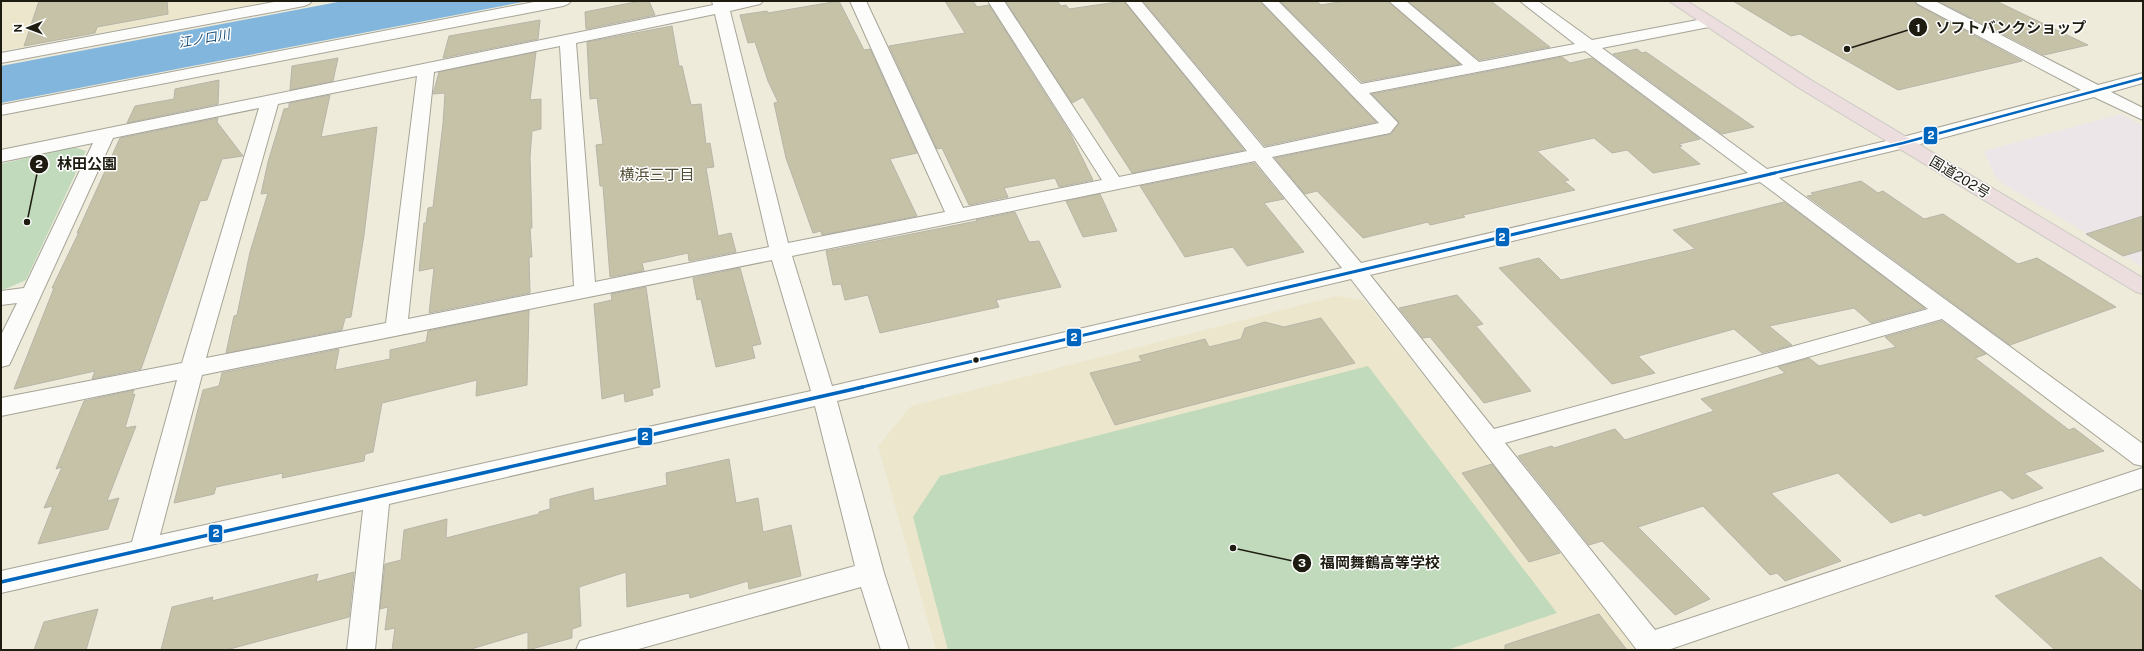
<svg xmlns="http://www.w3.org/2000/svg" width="2144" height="651" font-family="'Public Sans','Noto Sans JP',sans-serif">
<rect width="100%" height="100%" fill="#eeebdb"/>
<path fill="#ede6e9" d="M 2121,114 L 2143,126 L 2143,267 L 2002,183 L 1995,176 L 1984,151 Z"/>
<g fill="#ece7cc">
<path d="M 1,1 L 274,1 L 1,51 Z"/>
<path d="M 1336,296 L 1364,300 L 1640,650 L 936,650 L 878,446 L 911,406 Z"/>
</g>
<g fill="#c0dabb">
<path d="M 74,147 L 86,151 L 26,280 L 8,288 L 1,290 L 1,164 Z"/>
<path d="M 1368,366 L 1557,613 L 1447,650 L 948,650 L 913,517 L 940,476 Z"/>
</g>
<path fill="#83b6dd" d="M 343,1 L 528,1 L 1,103 L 1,66 Z"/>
<g fill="#c6c2a8" stroke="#b7b5a8">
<path d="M 39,1 L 167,1 L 168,14 L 97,27 L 95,33 L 24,46 Z"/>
<path d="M 640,1 L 649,1 L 655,15 L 586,29 L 585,12 Z"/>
<path d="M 839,1 L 864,50 L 870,49 L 917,153 L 890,159 L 917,216 L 822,235 L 821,231 L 813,233 L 786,158 L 774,103 L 778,102 L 768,81 L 755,42 L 748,43 L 740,15 L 767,11 L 768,13 Z"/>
<path d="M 945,1 L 973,1 L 977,7 L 989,5 L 1070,133 L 1093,180 L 1059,187 L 1055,178 L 1004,188 L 1008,197 L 969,205 L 942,148 L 937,149 L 889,46 L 965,33 Z"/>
<path d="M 1012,1 L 1057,1 L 1061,6 L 1066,5 L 1069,9 L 1124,1 L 1244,150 L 1132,173 L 1083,97 L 1072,103 L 1006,2 Z"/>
<path d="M 1143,1 L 1260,1 L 1376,122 L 1265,146 Z"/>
<path d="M 1280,1 L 1316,1 L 1321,5 L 1345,1 L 1388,1 L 1460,64 L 1362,82 Z"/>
<path d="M 1408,1 L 1491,1 L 1550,47 L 1479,60 Z"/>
<path d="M 1733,1 L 1914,1 L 1917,5 L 2022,61 L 1898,90 L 1800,34 L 1791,36 Z"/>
<path d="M 1938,1 L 1996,1 L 2088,45 L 2044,55 Z"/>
<path d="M 540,20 L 538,39 L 443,58 L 449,36 Z"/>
<path d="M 672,26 L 679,66 L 682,66 L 691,105 L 701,104 L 706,144 L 710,143 L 714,167 L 706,168 L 718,236 L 731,233 L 736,252 L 689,261 L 688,253 L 642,263 L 644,271 L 610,277 L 603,186 L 600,186 L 596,145 L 603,144 L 597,98 L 590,99 L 587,42 Z"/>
<path d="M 1637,49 L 1642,53 L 1646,52 L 1754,127 L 1722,134 L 1613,54 Z"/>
<path d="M 536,52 L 530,100 L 541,99 L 541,129 L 532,131 L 530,157 L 532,228 L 530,228 L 532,257 L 529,257 L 530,293 L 429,313 L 434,268 L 419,271 L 424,223 L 426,223 L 428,208 L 433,207 L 443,124 L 445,93 L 433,94 L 439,72 Z"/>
<path d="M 1562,57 L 1570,63 L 1592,58 L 1700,139 L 1679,144 L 1682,146 L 1679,147 L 1700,164 L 1653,173 L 1627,150 L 1612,153 L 1594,138 L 1537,151 L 1569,180 L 1564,181 L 1575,190 L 1463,215 L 1465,217 L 1430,225 L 1428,222 L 1363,238 L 1317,191 L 1305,194 L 1275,158 L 1391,134 L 1399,122 L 1372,94 Z"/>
<path d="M 338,58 L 333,81 L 290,90 L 292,66 Z"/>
<path d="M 219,80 L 218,104 L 127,123 L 135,106 L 174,99 L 175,89 Z"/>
<path d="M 330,95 L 321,137 L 377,127 L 364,235 L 351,317 L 345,318 L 342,330 L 226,353 L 234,316 L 237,315 L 250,252 L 268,193 L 261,194 L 268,162 L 284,109 L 289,108 L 289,103 Z"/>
<path d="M 218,118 L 217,122 L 243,156 L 222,159 L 207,200 L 200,201 L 141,369 L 92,379 L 95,371 L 14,389 L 54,288 L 52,288 L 79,232 L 77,233 L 120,138 Z"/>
<path d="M 1254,163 L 1284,199 L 1264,203 L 1304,252 L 1247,266 L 1233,247 L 1185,257 L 1140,186 Z"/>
<path d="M 1861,181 L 1878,193 L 1883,191 L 1924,219 L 1943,214 L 2018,264 L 2037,258 L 2116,307 L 2010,345 L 1807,196 L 1814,195 L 1811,193 Z"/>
<path d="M 1100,194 L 1117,231 L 1083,237 L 1066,201 Z"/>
<path d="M 1784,202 L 1925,308 L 1871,323 L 1854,308 L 1769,326 L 1792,345 L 1762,353 L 1734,329 L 1638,356 L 1655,373 L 1612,384 L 1499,268 L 1539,258 L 1561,280 L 1695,249 L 1673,230 Z"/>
<path d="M 1015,212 L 1029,242 L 1039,241 L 1061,287 L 996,300 L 999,307 L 880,333 L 868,295 L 845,300 L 841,284 L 833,285 L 826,251 L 977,221 L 976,220 Z"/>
<path d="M 2143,216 L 2143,250 L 2123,256 L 2086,234 Z"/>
<path d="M 740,268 L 761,344 L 752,346 L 755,358 L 716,367 L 701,299 L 697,300 L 693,278 Z"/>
<path d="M 646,287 L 660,387 L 652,389 L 653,395 L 625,402 L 624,393 L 602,399 L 594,304 L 612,300 L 611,294 Z"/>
<path d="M 1457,295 L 1483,324 L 1476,326 L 1531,391 L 1484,403 L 1430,337 L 1423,338 L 1399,308 Z"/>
<path d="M 529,310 L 527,385 L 476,396 L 477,380 L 382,403 L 373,452 L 365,454 L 364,461 L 282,478 L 283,473 L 216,487 L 214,494 L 174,503 L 203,390 L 219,386 L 222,373 L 339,349 L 335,370 L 390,359 L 390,350 L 426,342 L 428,331 Z"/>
<path d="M 1321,318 L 1355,363 L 1115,425 L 1090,373 L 1142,361 L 1139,356 L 1205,339 L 1209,347 L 1241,339 L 1245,328 L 1265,322 L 1284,327 Z"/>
<path d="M 1942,321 L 1986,354 L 1975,358 L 2069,430 L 2074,428 L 2104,451 L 2024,473 L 2043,488 L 2012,499 L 2001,490 L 1924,516 L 1920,513 L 1891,523 L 1838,473 L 1771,493 L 1841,561 L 1785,581 L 1777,573 L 1770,575 L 1703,506 L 1638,527 L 1710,599 L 1675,615 L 1602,541 L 1589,545 L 1518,456 L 1552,446 L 1554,448 L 1615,429 L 1625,440 L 1714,411 L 1701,399 L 1785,373 L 1778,367 L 1809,358 L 1819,366 L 1896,347 L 1885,337 Z"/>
<path d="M 134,390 L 132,395 L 135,394 L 125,428 L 136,426 L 107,501 L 119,498 L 108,529 L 38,544 L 53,506 L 44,508 L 62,467 L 56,469 L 84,401 Z"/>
<path d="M 729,459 L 736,503 L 758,498 L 763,532 L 791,525 L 801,576 L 749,589 L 748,581 L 690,598 L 689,593 L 627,607 L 626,572 L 579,587 L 581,626 L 572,629 L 572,638 L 528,650 L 528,632 L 468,650 L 392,650 L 395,628 L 385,630 L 388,607 L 380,609 L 385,564 L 401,560 L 404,530 L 447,519 L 446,538 L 539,514 L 539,512 L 550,509 L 550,499 L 593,488 L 594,501 L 667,485 L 666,473 Z"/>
<path d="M 1492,464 L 1560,553 L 1529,562 L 1462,473 Z"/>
<path d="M 2101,557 L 2143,592 L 2143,650 L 2055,650 L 1995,596 Z"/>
<path d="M 354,572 L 349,617 L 226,650 L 161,650 L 172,607 L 213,597 L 212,601 L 318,574 L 316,582 Z"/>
<path d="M 98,609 L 86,650 L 34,650 L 44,622 Z"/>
<path d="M 1599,614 L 1627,650 L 1505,650 L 1505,645 Z"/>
</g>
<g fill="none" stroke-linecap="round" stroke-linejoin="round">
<g stroke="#a6a497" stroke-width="2">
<g id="minor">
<path d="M 279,1 L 312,1 L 309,4 L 304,6 L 1,63 L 1,53 Z"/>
<path d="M 539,1 L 571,1 L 568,4 L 563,6 L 1,115 L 1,105 Z"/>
<path d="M 712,1 L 763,1 L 760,4 L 730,11 L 788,243 L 945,212 L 850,1 L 866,1 L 963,208 L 1102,180 L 988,1 L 1004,1 L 1119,177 L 1247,151 L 1125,1 L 1141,1 L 1264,148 L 1379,123 L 1261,1 L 1278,1 L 1361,84 L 1463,65 L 1389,1 L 1406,1 L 1479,62 L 1575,44 L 1520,1 L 1538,1 L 1592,40 L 1708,18 L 1714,20 L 1716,23 L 1714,26 L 1602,48 L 1767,169 L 1899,138 L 2081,90 L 1918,4 L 1915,1 L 1935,1 L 2098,85 L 2143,73 L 2143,83 L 2111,92 L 2143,108 L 2143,120 L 2094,97 L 1909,147 L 1779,178 L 2143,444 L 2143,466 L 2134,464 L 1942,319 L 1505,443 L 1655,630 L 2143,468 L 2143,488 L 1668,650 L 1637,650 L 1351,279 L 837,401 L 884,573 L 909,650 L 881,650 L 861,587 L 635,650 L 576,650 L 580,641 L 590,638 L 855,566 L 815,406 L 389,504 L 375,650 L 347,650 L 363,510 L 1,593 L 1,571 L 132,542 L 177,380 L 1,416 L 1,398 L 182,363 L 259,108 L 113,138 L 12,359 L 9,365 L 1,367 L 1,335 L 17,303 L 1,305 L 1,291 L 24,288 L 93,143 L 1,162 L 1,150 L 713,5 ZM 715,14 L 769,247 L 595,282 L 576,43 ZM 560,46 L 574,286 L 408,319 L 434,72 ZM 1585,51 L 1748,173 L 1361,263 L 1272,157 L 1390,133 L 1398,123 L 1369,93 ZM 417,76 L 386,323 L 206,358 L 278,104 ZM 1255,161 L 1342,268 L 832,386 L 792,256 ZM 1760,182 L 1928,309 L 1494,429 L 1370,275 ZM 772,260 L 811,391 L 160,535 L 202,375 Z"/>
</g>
</g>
<g stroke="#cccac3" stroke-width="2">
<path id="highway" d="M 1669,1 L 1687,1 L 1811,80 L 2143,278 L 2143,294 L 2136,292 L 1799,88 Z"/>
</g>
<use href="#minor" fill="#fcfcfa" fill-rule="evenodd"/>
<use href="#highway" fill="#ecddde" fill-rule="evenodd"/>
<g stroke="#fff" stroke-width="5">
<path id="bus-1-far2" d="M 1770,174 L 1903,143 L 2143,78"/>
</g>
<g stroke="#fff" stroke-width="6">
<path id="bus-1-far1" d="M 858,388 L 1775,173"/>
</g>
<g stroke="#fff" stroke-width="6">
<path id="bus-1" d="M 1,582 L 863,387"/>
</g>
<use href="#bus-1-far2" stroke="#0065bd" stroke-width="2.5"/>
<use href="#bus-1-far1" stroke="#0065bd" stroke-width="3"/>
<use href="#bus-1" stroke="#0065bd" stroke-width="3.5"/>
</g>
<circle fill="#1e1c11" stroke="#fff" stroke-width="1.5" cx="976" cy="360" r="3.5"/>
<g text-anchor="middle" stroke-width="3" stroke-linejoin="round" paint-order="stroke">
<g font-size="13" font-style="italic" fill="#184e78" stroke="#fff">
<text transform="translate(204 38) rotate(-10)" y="5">江ノ口川</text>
</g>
<g font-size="14" fill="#1e1c11" stroke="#fff">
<text transform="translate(1960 177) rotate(31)" y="5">国道202号</text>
</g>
<g font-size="15" fill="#504c33" stroke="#fff">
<text x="657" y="180">横浜三丁目</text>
</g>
</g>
<path fill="none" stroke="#1e1c11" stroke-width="1.5" d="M1847 49L1918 27M27 222L39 164M1233 548L1302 563"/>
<g fill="#1e1c11" stroke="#fff" stroke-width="1.5">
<circle cx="1847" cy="49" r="4"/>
<circle cx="27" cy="222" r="4"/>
<circle cx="1233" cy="548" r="4"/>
<circle cx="1918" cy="27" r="10"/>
<circle cx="39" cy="164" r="10"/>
<circle cx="1302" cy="563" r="10"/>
</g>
<g font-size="12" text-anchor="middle" font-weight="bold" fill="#fff">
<text x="1918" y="32">1</text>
<text x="39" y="168">2</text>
<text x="1302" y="567">3</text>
</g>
<g font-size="15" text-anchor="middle" font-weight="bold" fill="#1e1c11" stroke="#fff" stroke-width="3" stroke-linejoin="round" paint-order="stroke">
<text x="2011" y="33">ソフトバンクショップ</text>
<text x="87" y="169">林田公園</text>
<text x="1380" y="568">福岡舞鶴高等学校</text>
</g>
<g stroke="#fff" stroke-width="1.5">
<rect x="1923" y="126" width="15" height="19" rx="4" fill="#0065bd"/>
<rect x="1495" y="227" width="15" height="20" rx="4" fill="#0065bd"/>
<rect x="1066" y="328" width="16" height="19" rx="4" fill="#0065bd"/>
<rect x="637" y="427" width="16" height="19" rx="4" fill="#0065bd"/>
<rect x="208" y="524" width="15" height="19" rx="4" fill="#0065bd"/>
</g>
<g font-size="11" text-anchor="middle" font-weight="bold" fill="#fff">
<text x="1931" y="139">2</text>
<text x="1502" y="241">2</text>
<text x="1074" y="341">2</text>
<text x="645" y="440">2</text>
<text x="216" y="537">2</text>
</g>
<rect width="2144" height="651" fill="none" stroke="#1e1c11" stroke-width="4"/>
<g transform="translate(28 28) rotate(269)" stroke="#ffffff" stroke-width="3" paint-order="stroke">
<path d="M0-3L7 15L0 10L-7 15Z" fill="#1e1c11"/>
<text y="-6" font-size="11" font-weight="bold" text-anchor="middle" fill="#1e1c11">N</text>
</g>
</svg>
